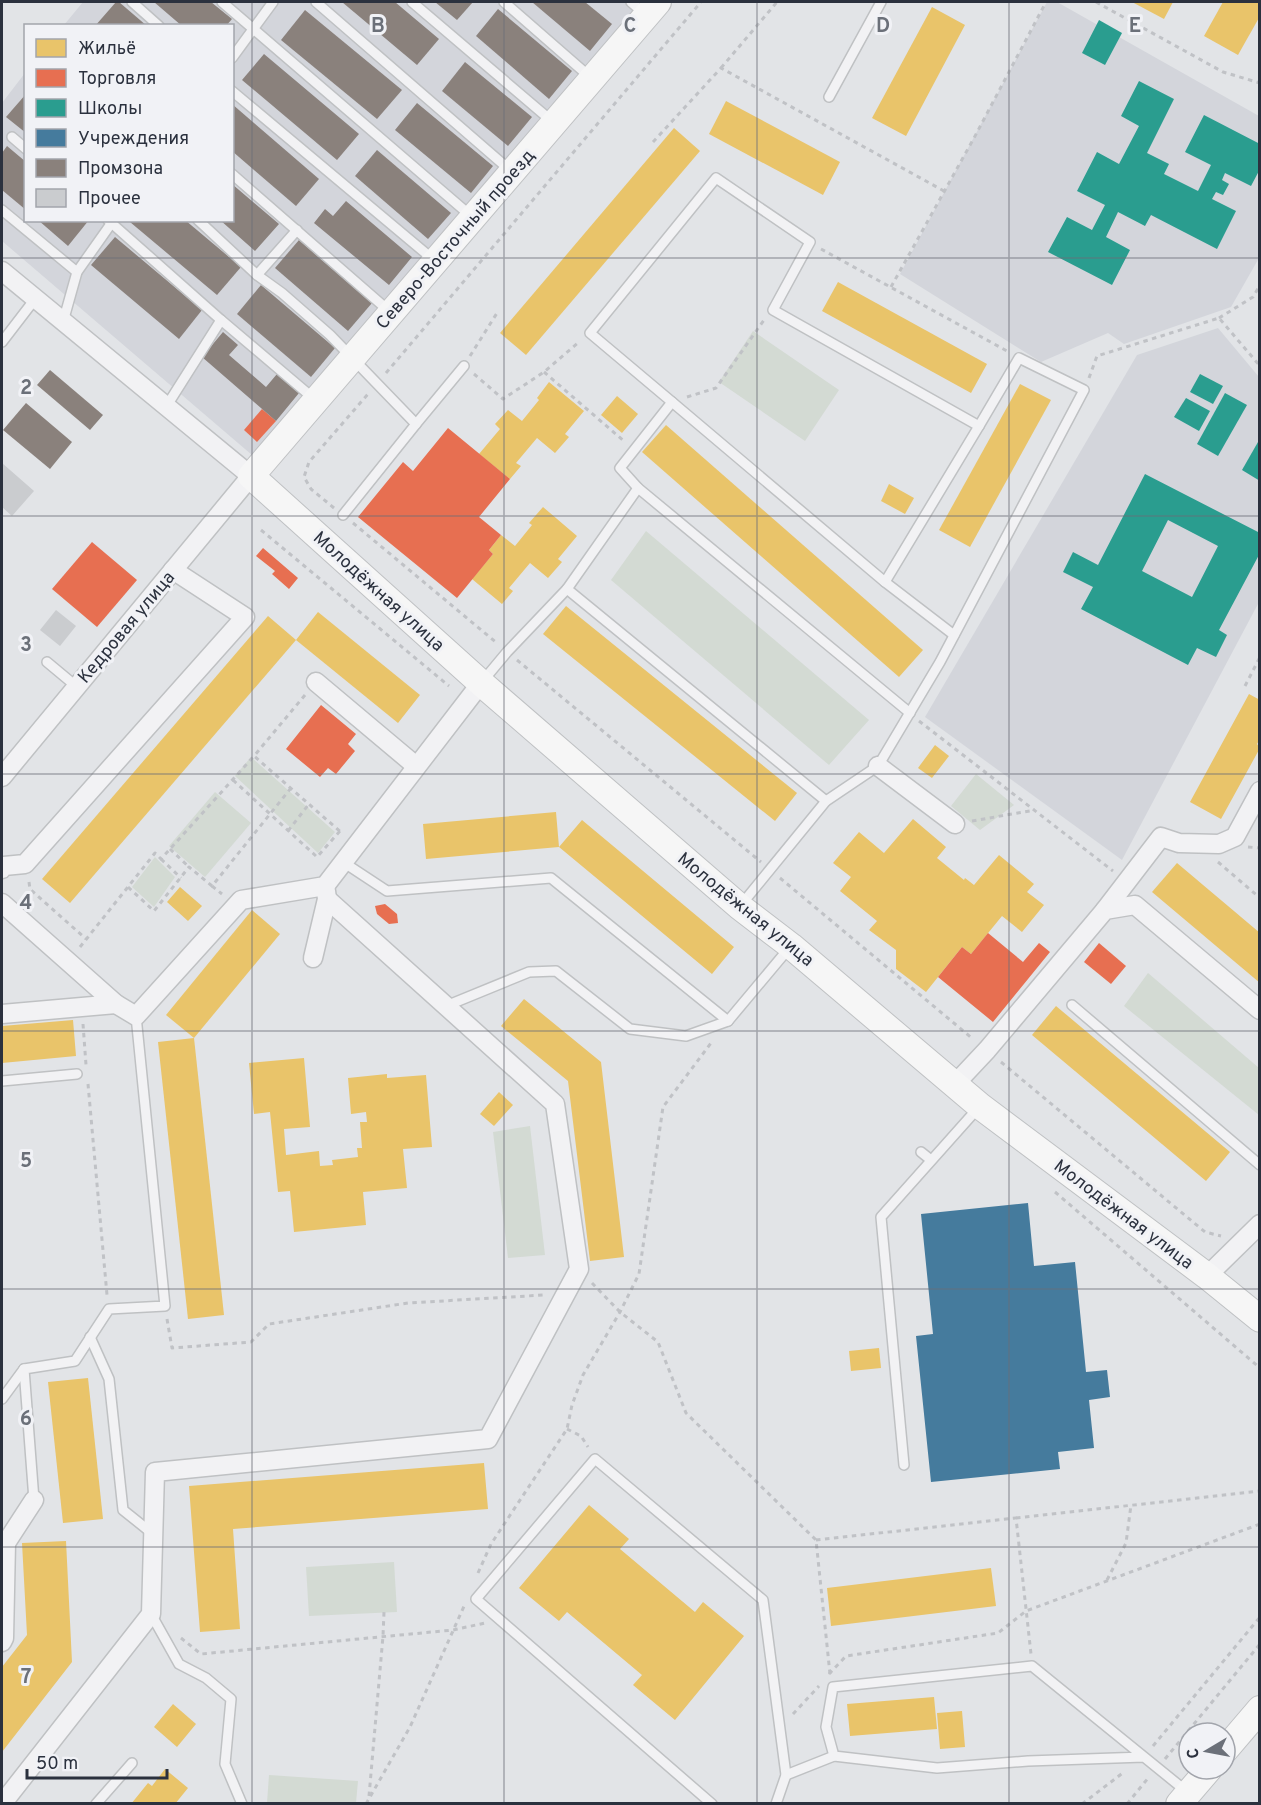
<svg xmlns="http://www.w3.org/2000/svg" width="1261" height="1805" font-family="Overpass,sans-serif">
<rect width="100%" height="100%" fill="#e2e4e7"/>
<g fill="#d3d5db">
<path d="M 83,2 L 645,2 L 252,455 L 2,241 L 2,103 L 25,73 L 26,220 L 232,220 L 232,26 L 64,25 Z"/>
<path d="M 1047,2 L 1057,2 L 1259,116 L 1259,258 L 1231,307 L 1124,344 L 1108,333 L 1041,362 L 900,274 Z"/>
<path d="M 1218,328 L 1259,377 L 1259,602 L 1122,860 L 925,717 L 1137,355 Z"/>
</g>
<g fill="#d3dad3">
<path d="M 753,331 L 839,390 L 805,441 L 719,382 Z"/>
<path d="M 646,531 L 869,720 L 829,765 L 611,580 Z"/>
<path d="M 251,757 L 335,832 L 318,853 L 235,776 Z"/>
<path d="M 976,774 L 1014,805 L 980,830 L 951,806 Z"/>
<path d="M 215,792 L 251,823 L 205,877 L 169,846 Z"/>
<path d="M 155,857 L 175,877 L 154,907 L 132,887 Z"/>
<path d="M 1148,973 L 1259,1068 L 1259,1115 L 1124,1006 Z"/>
<path d="M 530,1126 L 545,1255 L 508,1258 L 493,1132 Z"/>
<path d="M 394,1562 L 397,1612 L 309,1616 L 306,1567 Z"/>
<path d="M 269,1775 L 358,1781 L 356,1803 L 267,1803 Z"/>
</g>
<g fill="#e9c46a">
<path d="M 1132,2 L 1173,2 L 1164,19 Z"/>
<path d="M 1223,2 L 1260,2 L 1260,16 L 1238,55 L 1204,36 Z"/>
<path d="M 932,7 L 965,25 L 906,136 L 872,118 Z"/>
<path d="M 726,101 L 840,162 L 823,195 L 709,134 Z"/>
<path d="M 674,128 L 700,151 L 526,355 L 500,333 Z"/>
<path d="M 838,282 L 987,364 L 971,393 L 822,311 Z"/>
<path d="M 549,382 L 584,411 L 565,434 L 569,437 L 555,453 L 537,438 L 516,463 L 521,466 L 510,479 L 479,454 L 500,429 L 495,424 L 508,410 L 522,421 L 539,400 L 537,398 Z"/>
<path d="M 1020,384 L 1051,400 L 970,547 L 939,530 Z"/>
<path d="M 617,396 L 638,414 L 622,433 L 601,415 Z"/>
<path d="M 666,425 L 923,650 L 899,677 L 642,452 Z"/>
<path d="M 889,484 L 914,498 L 905,514 L 881,501 Z"/>
<path d="M 543,507 L 577,536 L 558,559 L 562,562 L 548,578 L 530,563 L 509,588 L 513,591 L 502,604 L 472,579 L 493,554 L 489,550 L 501,535 L 515,546 L 532,525 L 529,523 Z"/>
<path d="M 566,606 L 797,793 L 775,821 L 543,634 Z"/>
<path d="M 318,612 L 420,695 L 398,723 L 296,640 Z"/>
<path d="M 268,616 L 296,640 L 70,903 L 42,879 Z"/>
<path d="M 1249,694 L 1260,700 L 1260,739 L 1257,744 L 1260,748 L 1221,819 L 1190,802 Z"/>
<path d="M 935,745 L 949,756 L 932,778 L 918,768 Z"/>
<path d="M 556,812 L 559,847 L 582,820 L 734,947 L 712,974 L 559,847 L 426,859 L 423,824 Z"/>
<path d="M 913,819 L 946,847 L 937,858 L 964,880 L 965,878 L 974,885 L 999,855 L 1034,884 L 1027,892 L 1044,905 L 1022,932 L 1002,916 L 971,954 L 962,947 L 926,992 L 896,969 L 896,950 L 869,930 L 877,921 L 840,891 L 851,877 L 833,863 L 859,832 L 884,853 Z"/>
<path d="M 1177,863 L 1260,933 L 1260,983 L 1152,892 Z"/>
<path d="M 180,887 L 202,906 L 188,921 L 167,902 Z"/>
<path d="M 252,910 L 280,934 L 194,1038 L 166,1015 Z"/>
<path d="M 524,999 L 601,1062 L 624,1257 L 590,1261 L 568,1081 L 501,1026 Z"/>
<path d="M 1056,1006 L 1230,1152 L 1206,1181 L 1032,1035 Z"/>
<path d="M 73,1020 L 76,1056 L 2,1063 L 2,1026 Z"/>
<path d="M 194,1038 L 224,1315 L 188,1319 L 158,1042 Z"/>
<path d="M 304,1058 L 310,1127 L 284,1129 L 286,1155 L 319,1151 L 320,1166 L 333,1165 L 332,1160 L 358,1157 L 357,1148 L 362,1148 L 360,1122 L 367,1122 L 366,1112 L 351,1114 L 348,1078 L 387,1074 L 387,1078 L 426,1075 L 432,1147 L 403,1149 L 407,1188 L 363,1192 L 366,1225 L 294,1232 L 290,1191 L 278,1192 L 270,1112 L 254,1114 L 249,1063 Z"/>
<path d="M 499,1092 L 513,1105 L 494,1126 L 480,1114 Z"/>
<path d="M 879,1348 L 881,1368 L 851,1371 L 849,1351 Z"/>
<path d="M 88,1378 L 103,1519 L 63,1523 L 48,1382 Z"/>
<path d="M 484,1463 L 488,1509 L 233,1529 L 240,1629 L 200,1632 L 189,1486 Z"/>
<path d="M 589,1505 L 629,1539 L 620,1549 L 695,1612 L 703,1602 L 744,1636 L 675,1720 L 633,1685 L 642,1675 L 567,1612 L 559,1621 L 519,1588 Z"/>
<path d="M 66,1541 L 72,1662 L 2,1752 L 2,1667 L 27,1635 L 22,1543 Z"/>
<path d="M 991,1568 L 996,1606 L 831,1626 L 827,1588 Z"/>
<path d="M 934,1697 L 937,1729 L 850,1736 L 847,1704 Z"/>
<path d="M 173,1704 L 196,1724 L 177,1747 L 154,1727 Z"/>
<path d="M 962,1711 L 965,1747 L 940,1749 L 937,1713 Z"/>
<path d="M 165,1769 L 188,1788 L 175,1804 L 131,1804 L 148,1783 L 152,1786 Z"/>
</g>
<g fill="#e76f51">
<path d="M 262,409 L 276,421 L 257,442 L 244,430 Z"/>
<path d="M 448,428 L 510,479 L 479,517 L 501,535 L 489,550 L 493,554 L 457,598 L 358,517 L 403,462 L 413,471 Z"/>
<path d="M 92,542 L 137,580 L 97,627 L 52,589 Z"/>
<path d="M 263,548 L 298,578 L 289,589 L 272,574 L 275,571 L 256,556 Z"/>
<path d="M 321,705 L 356,734 L 348,744 L 355,751 L 336,774 L 328,768 L 320,777 L 286,749 Z"/>
<path d="M 385,904 L 397,914 L 398,923 L 389,924 L 377,914 L 375,906 Z"/>
<path d="M 988,933 L 1023,962 L 1039,943 L 1050,952 L 993,1022 L 938,977 L 962,947 L 971,954 Z"/>
<path d="M 1099,943 L 1126,966 L 1111,984 L 1084,962 Z"/>
</g>
<g fill="#2a9d8f" fill-rule="evenodd">
<path d="M 1099,20 L 1122,33 L 1105,65 L 1082,53 Z"/>
<path d="M 1139,81 L 1174,99 L 1147,153 L 1169,164 L 1164,174 L 1198,191 L 1211,165 L 1185,152 L 1204,115 L 1260,144 L 1260,169 L 1251,186 L 1225,173 L 1222,180 L 1229,184 L 1223,195 L 1216,192 L 1212,199 L 1236,211 L 1217,249 L 1151,215 L 1145,226 L 1118,212 L 1106,237 L 1130,250 L 1112,285 L 1048,252 L 1067,217 L 1092,230 L 1105,205 L 1077,191 L 1097,152 L 1119,164 L 1139,126 L 1121,116 Z"/>
<path d="M 1200,374 L 1223,386 L 1213,404 L 1190,392 Z"/>
<path d="M 1225,393 L 1247,405 L 1218,456 L 1197,444 Z"/>
<path d="M 1186,398 L 1210,411 L 1199,431 L 1174,417 Z"/>
<path d="M 1258,442 L 1260,443 L 1260,481 L 1242,470 Z"/>
<path d="M 1145,474 L 1260,533 L 1260,553 L 1219,630 L 1227,635 L 1216,657 L 1197,648 L 1188,665 L 1081,609 L 1093,587 L 1063,572 L 1073,552 L 1098,565 ZM 1168,520 L 1218,546 L 1192,597 L 1142,571 Z"/>
</g>
<path fill="#457b9d" d="M 1028,1203 L 1034,1266 L 1075,1262 L 1086,1372 L 1107,1370 L 1110,1397 L 1089,1400 L 1094,1448 L 1058,1452 L 1060,1469 L 931,1482 L 916,1336 L 933,1334 L 921,1214 Z"/>
<g fill="#8a817c">
<path d="M 116,2 L 119,2 L 147,26 L 95,26 Z"/>
<path d="M 154,2 L 211,2 L 232,19 L 226,26 L 182,26 Z"/>
<path d="M 342,2 L 395,2 L 439,39 L 417,65 Z"/>
<path d="M 435,2 L 473,2 L 457,20 Z"/>
<path d="M 532,2 L 585,2 L 612,24 L 590,51 Z"/>
<path d="M 498,9 L 572,71 L 549,99 L 476,36 Z"/>
<path d="M 305,10 L 402,90 L 377,119 L 281,40 Z"/>
<path d="M 264,54 L 359,134 L 337,160 L 242,80 Z"/>
<path d="M 465,62 L 532,117 L 508,146 L 442,91 Z"/>
<path d="M 26,94 L 26,133 L 6,117 Z"/>
<path d="M 417,103 L 493,166 L 471,193 L 395,130 Z"/>
<path d="M 232,104 L 319,179 L 296,206 L 232,151 Z"/>
<path d="M 7,146 L 26,162 L 26,210 L 2,190 L 2,153 Z"/>
<path d="M 377,150 L 451,213 L 428,239 L 355,176 Z"/>
<path d="M 232,184 L 279,224 L 255,251 L 220,220 L 232,220 Z"/>
<path d="M 346,201 L 412,257 L 389,285 L 314,223 L 325,209 L 333,216 Z"/>
<path d="M 38,220 L 89,220 L 68,246 Z"/>
<path d="M 132,220 L 185,220 L 241,267 L 217,295 L 130,222 Z"/>
<path d="M 115,237 L 202,310 L 179,339 L 91,265 Z"/>
<path d="M 299,240 L 372,303 L 348,331 L 275,268 Z"/>
<path d="M 261,285 L 335,348 L 311,377 L 237,314 Z"/>
<path d="M 223,332 L 238,345 L 229,355 L 266,387 L 277,374 L 299,393 L 276,421 L 202,357 Z"/>
<path d="M 50,370 L 103,415 L 90,430 L 37,385 Z"/>
<path d="M 26,403 L 72,442 L 50,469 L 3,430 Z"/>
</g>
<g fill="#cacccf">
<path d="M 2,463 L 34,491 L 12,516 L 2,507 Z"/>
<path d="M 56,610 L 76,626 L 60,646 L 40,630 Z"/>
</g>
<g fill="none" stroke-linecap="round" stroke-linejoin="round">
<g stroke="#bfc1c3" stroke-width="12">
<g id="lane">
<path d="M 132,2 L 159,26"/>
<path d="M 222,2 L 471,216"/>
<path d="M 316,2 L 511,171"/>
<path d="M 412,2 L 554,123"/>
<path d="M 504,2 L 590,77"/>
<path d="M 631,2 L 645,14"/>
<path d="M 232,58 L 273,2"/>
<path d="M 232,91 L 435,261"/>
<path d="M 829,97 L 881,2"/>
<path d="M 12,137 L 26,149"/>
<path d="M 232,174 L 389,311"/>
<path d="M 2,210 L 77,272"/>
<path d="M 108,220 L 221,320 L 166,407"/>
<path d="M 198,220 L 257,275 L 282,293 L 330,335 L 416,424 L 464,366"/>
<path d="M 257,275 L 297,230"/>
<path d="M 221,320 L 306,392"/>
<path d="M 63,322 L 77,272 L 113,221"/>
<path d="M 2,342 L 35,299"/>
<path d="M 672,402 L 885,582"/>
<path d="M 638,488 L 620,468 L 672,402 L 590,333 L 716,178 L 810,242 L 773,310 L 979,426 L 885,582 L 954,635"/>
<path d="M 343,515 L 416,424"/>
<path d="M 47,662 L 77,687"/>
<path d="M 482,682 L 507,652 L 567,589"/>
<path d="M 826,801 L 567,589 L 638,488 L 910,713"/>
<path d="M 343,862 L 387,891 L 551,878 L 728,1021 L 790,947"/>
<path d="M 741,905 L 826,801 L 878,766 L 940,662 L 1084,390 L 1019,358 L 979,426"/>
<path d="M 1072,1005 L 1260,1165"/>
<path d="M 446,1006 L 529,972 L 556,971 L 630,1029 L 686,1036 L 728,1021"/>
<path d="M 2,1081 L 77,1074"/>
<path d="M 921,1152 L 931,1160"/>
<path d="M 90,1337 L 109,1379 L 123,1510 L 153,1534"/>
<path d="M 2,1399 L 24,1369"/>
<path d="M 904,1465 L 881,1217 L 979,1107"/>
<path d="M 34,1500 L 24,1369 L 75,1361 L 109,1309 L 165,1306 L 136,1016"/>
<path d="M 151,1614 L 179,1664 L 206,1678 L 231,1699 L 225,1764 L 242,1804"/>
<path d="M 1144,1757 L 1028,1761 L 937,1768 L 834,1756 L 826,1727 L 833,1687 L 1032,1666 L 1186,1791"/>
<path d="M 786,1775 L 834,1756"/>
<path d="M 96,1804 L 132,1763"/>
<path d="M 712,1804 L 476,1599 L 595,1459 L 763,1600 L 786,1775 L 776,1804"/>
</g>
</g>
<g stroke="#bfc1c3" stroke-width="21">
<g id="street">
<path d="M 2,271 L 251,476 L 2,777"/>
<path d="M 316,682 L 416,766"/>
<path d="M 878,766 L 955,824"/>
<path d="M 2,869 L 4,866 L 25,864 L 245,617 L 173,570"/>
<path d="M 2,903 L 116,1004 L 136,1016 L 241,900 L 325,886 L 481,683"/>
<path d="M 1105,910 L 1161,837 L 1179,843 L 1219,844 L 1235,837 L 1260,791"/>
<path d="M 313,958 L 327,899 L 326,891"/>
<path d="M 2,1014 L 116,1004"/>
<path d="M 956,1083 L 987,1050 L 1105,910 L 1135,905 L 1260,1010"/>
<path d="M 1207,1276 L 1260,1224"/>
<path d="M 2,1642 L 4,1638 L 6,1543 L 34,1500"/>
<path d="M 2,1804 L 151,1614 L 155,1472 L 488,1439 L 579,1269 L 555,1104 L 327,899"/>
</g>
</g>
<g stroke="#bfc1c3" stroke-width="28">
<g id="secondary">
<path d="M 658,2 L 251,476 L 481,683 L 740,907 L 791,946 L 980,1106 L 1207,1276 L 1260,1319"/>
<path d="M 1225,1750 L 1260,1709"/>
<path d="M 1179,1804 L 1209,1769"/>
</g>
</g>
<g stroke="#c0c2c6" stroke-width="3" stroke-dasharray="4.5 4.5" stroke-linecap="butt">
<path d="M 1096,2 L 1223,72 L 1260,83"/>
<path d="M 721,68 L 777,2"/>
<path d="M 653,142 L 721,68 L 944,191"/>
<path d="M 821,249 L 1007,351"/>
<path d="M 891,287 L 974,138 L 1046,2"/>
<path d="M 1219,318 L 1253,297 L 1260,285"/>
<path d="M 470,356 L 497,313"/>
<path d="M 544,372 L 625,442"/>
<path d="M 386,373 L 701,2"/>
<path d="M 474,374 L 503,399 L 544,372 L 579,342"/>
<path d="M 1089,378 L 1097,356 L 1219,318 L 1260,366"/>
<path d="M 687,397 L 716,388 L 764,320"/>
<path d="M 334,508 L 311,489 L 304,477 L 309,462 L 368,394"/>
<path d="M 353,523 L 498,644"/>
<path d="M 261,530 L 449,686"/>
<path d="M 517,660 L 761,862"/>
<path d="M 1245,686 L 1260,657"/>
<path d="M 305,695 L 254,756 L 343,834"/>
<path d="M 919,721 L 1113,871"/>
<path d="M 233,780 L 317,857 L 340,831"/>
<path d="M 972,821 L 1035,810"/>
<path d="M 288,831 L 309,804"/>
<path d="M 1248,847 L 1260,848"/>
<path d="M 170,849 L 189,867"/>
<path d="M 161,859 L 181,878"/>
<path d="M 1218,862 L 1260,898"/>
<path d="M 780,878 L 973,1039"/>
<path d="M 29,882 L 30,889 L 86,939"/>
<path d="M 212,886 L 222,894"/>
<path d="M 128,887 L 154,911 L 189,867 L 212,886 L 291,788"/>
<path d="M 80,947 L 155,853 L 161,859 L 254,756"/>
<path d="M 83,1024 L 86,1065"/>
<path d="M 1001,1062 L 1205,1232 L 1221,1236"/>
<path d="M 88,1084 L 107,1295"/>
<path d="M 1055,1192 L 1260,1368"/>
<path d="M 592,1283 L 620,1312 L 658,1342 L 686,1413 L 816,1540 L 830,1674"/>
<path d="M 167,1319 L 172,1348 L 251,1342 L 269,1324 L 408,1303 L 544,1295"/>
<path d="M 567,1429 L 581,1436 L 588,1447"/>
<path d="M 1016,1518 L 1260,1491"/>
<path d="M 816,1540 L 1016,1518 L 1031,1654"/>
<path d="M 478,1573 L 491,1544 L 567,1429 L 572,1405 L 583,1375 L 620,1312 L 639,1274 L 663,1107 L 711,1043"/>
<path d="M 1107,1580 L 1126,1543 L 1131,1505"/>
<path d="M 181,1638 L 201,1654 L 453,1630 L 485,1623"/>
<path d="M 829,1674 L 846,1656 L 998,1633 L 1026,1611 L 1260,1524"/>
<path d="M 793,1714 L 819,1686"/>
<path d="M 1153,1746 L 1260,1617"/>
<path d="M 1165,1759 L 1260,1644"/>
<path d="M 369,1796 L 383,1636 L 384,1612"/>
<path d="M 366,1804 L 410,1727 L 465,1604"/>
<path d="M 1082,1804 L 1124,1772"/>
<path d="M 1127,1804 L 1149,1777"/>
</g>
<use href="#lane" stroke="#f2f2f4" stroke-width="9"/>
<use href="#street" stroke="#f2f2f4" stroke-width="18"/>
<use href="#secondary" stroke="#f6f6f6" stroke-width="26"/>
</g>
<path fill="none" stroke="#6b7079" stroke-width="1.5" stroke-opacity="0.55" d="M 252,2 L 252,1804M 504,2 L 504,1804M 757,2 L 757,1804M 1009,2 L 1009,1804M 2,258 L 1260,258M 2,516 L 1260,516M 2,774 L 1260,774M 2,1031 L 1260,1031M 2,1289 L 1260,1289M 2,1547 L 1260,1547"/>
<g text-anchor="middle" stroke-width="6" stroke-linejoin="round" paint-order="stroke">
<g font-size="18" fill="#2b313e" stroke="#f1f2f6">
<text transform="translate(455 239) rotate(-49)" y="6">Северо-Восточный проезд</text>
<text transform="translate(379 591) rotate(42)" y="6">Молодёжная улица</text>
<text transform="translate(126 627) rotate(-50)" y="6">Кедровая улица</text>
<text transform="translate(746 909) rotate(39)" y="6">Молодёжная улица</text>
<text transform="translate(1124 1214) rotate(37)" y="6">Молодёжная улица</text>
</g>
</g>
<g font-size="20" text-anchor="middle" font-weight="bold" fill="#6b7079" stroke="#f1f2f6" stroke-width="6" stroke-linejoin="round" paint-order="stroke">
<text x="378" y="32">B</text>
<text x="630" y="32">C</text>
<text x="883" y="32">D</text>
<text x="1135" y="32">E</text>
<text x="26" y="394">2</text>
<text x="26" y="651">3</text>
<text x="26" y="909">4</text>
<text x="26" y="1167">5</text>
<text x="26" y="1425">6</text>
<text x="26" y="1683">7</text>
</g>
<rect width="1261" height="1805" fill="none" stroke="#2b313e" stroke-width="6"/>
<rect x="24" y="24" width="210" height="198" fill="#f1f2f6" stroke="#a2a5ac" stroke-width="1.5"/>
<rect x="36" y="39" width="30" height="18" fill="#e9c46a" stroke="#a2a5ac" stroke-width="1.5"/>
<text x="78" y="54" font-size="18" fill="#2b313e">Жильё</text>
<rect x="36" y="69" width="30" height="18" fill="#e76f51" stroke="#a2a5ac" stroke-width="1.5"/>
<text x="78" y="84" font-size="18" fill="#2b313e">Торговля</text>
<rect x="36" y="99" width="30" height="18" fill="#2a9d8f" stroke="#a2a5ac" stroke-width="1.5"/>
<text x="78" y="114" font-size="18" fill="#2b313e">Школы</text>
<rect x="36" y="129" width="30" height="18" fill="#457b9d" stroke="#a2a5ac" stroke-width="1.5"/>
<text x="78" y="144" font-size="18" fill="#2b313e">Учреждения</text>
<rect x="36" y="159" width="30" height="18" fill="#8a817c" stroke="#a2a5ac" stroke-width="1.5"/>
<text x="78" y="174" font-size="18" fill="#2b313e">Промзона</text>
<rect x="36" y="189" width="30" height="18" fill="#cacccf" stroke="#a2a5ac" stroke-width="1.5"/>
<text x="78" y="204" font-size="18" fill="#2b313e">Прочее</text>
<g transform="translate(1207 1751) rotate(260)"><circle r="28" fill="#f1f2f6" stroke="#a2a5ac" stroke-width="1.5"/>
<path d="M0-4.5L10 22L0 15L-10 22Z" fill="#6b7079"/>
<text y="-9" font-size="16" font-weight="bold" text-anchor="middle" fill="#2b313e">С</text>
</g>
<path d="M27 1769v9h140v-9" fill="none" stroke="#2b313e" stroke-width="3"/>
<text x="36" y="1769" font-size="18" fill="#2b313e" stroke="#f1f2f6" stroke-width="4.5" paint-order="stroke">50 m</text>
</svg>
